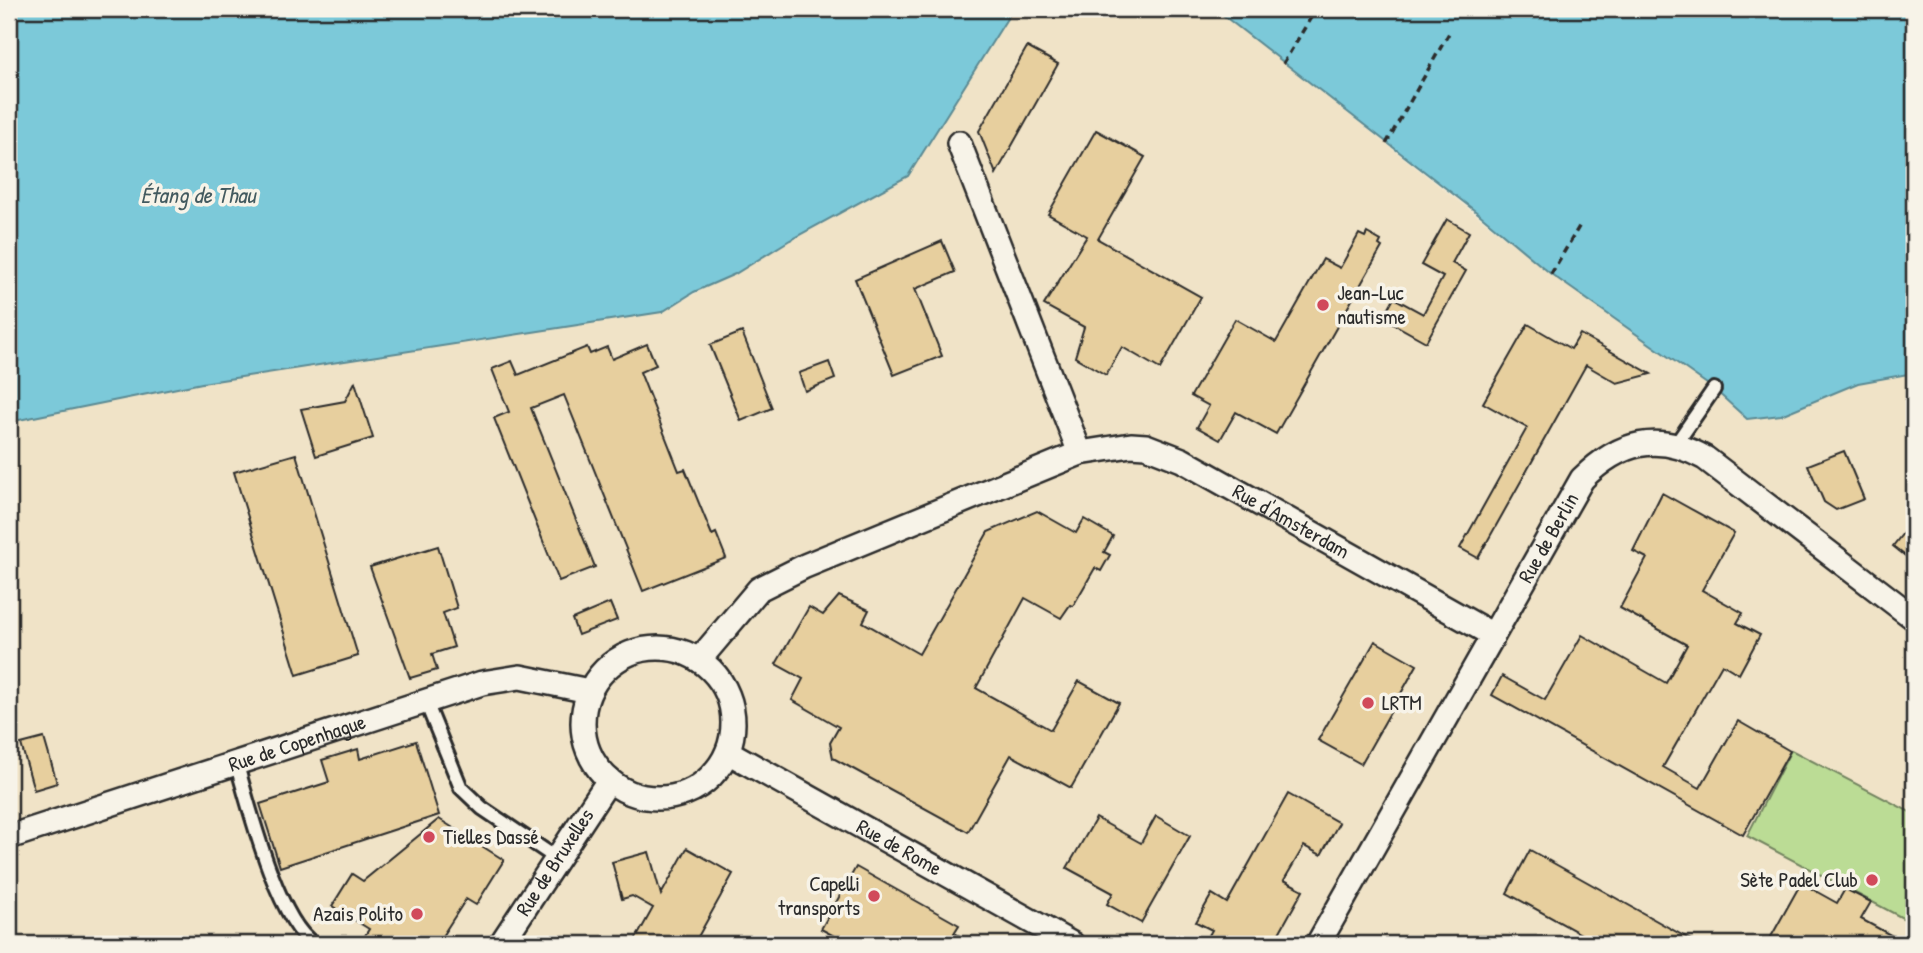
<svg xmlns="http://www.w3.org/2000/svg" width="1923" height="953" font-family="'Patrick Hand',sans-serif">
<rect width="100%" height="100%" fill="#f4ecd9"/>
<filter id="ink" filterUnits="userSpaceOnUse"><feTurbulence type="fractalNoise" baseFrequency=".0143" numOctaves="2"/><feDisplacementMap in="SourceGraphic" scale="14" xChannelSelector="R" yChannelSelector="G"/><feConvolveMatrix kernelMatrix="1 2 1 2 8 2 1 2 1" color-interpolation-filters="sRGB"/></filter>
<g filter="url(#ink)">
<path fill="#f0e3c7" d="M 1013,9 L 1215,9 L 1551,274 L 1722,394 L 1781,415 L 1858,383 L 1914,373 L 1914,944 L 9,944 L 9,422 L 202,383 L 662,312 L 908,176 Z"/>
<path fill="#bbdc95" stroke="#738460" stroke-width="2" d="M 1791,750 L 1914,814 L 1914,924 L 1747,836 Z"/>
<g fill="#7bc9d9" stroke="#5b8a93" stroke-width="2">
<path d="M 9,9 L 1013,9 L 908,176 L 790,240 L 735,274 L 694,292 L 662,312 L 202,383 L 9,422 Z"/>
<path d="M 1215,9 L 1914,9 L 1914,373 L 1858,383 L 1781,415 L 1747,419 L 1714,389 L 1551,274 L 1479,214 Z"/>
</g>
<g fill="#e7cf9e" stroke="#2b2b2b" stroke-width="2">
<path d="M 1027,47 L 1058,64 L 996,174 L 979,131 Z"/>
<path d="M 1096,130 L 1145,157 L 1098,239 L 1201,297 L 1160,369 L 1122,347 L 1106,375 L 1075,357 L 1084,327 L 1044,305 L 1087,236 L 1048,214 Z"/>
<path d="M 1447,219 L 1469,232 L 1452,263 L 1466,271 L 1426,342 L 1383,318 L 1394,298 L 1423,314 L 1443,277 L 1421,265 Z"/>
<path d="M 1367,233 L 1381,241 L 1379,245 L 1382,247 L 1276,434 L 1236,412 L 1220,440 L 1197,427 L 1209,406 L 1191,396 L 1235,319 L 1276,342 L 1323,259 L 1340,268 L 1359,234 L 1365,237 Z"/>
<path d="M 942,241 L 955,272 L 915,289 L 942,356 L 894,375 L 855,279 Z"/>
<path d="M 1528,324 L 1571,349 L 1580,334 L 1651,374 L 1617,383 L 1586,365 L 1478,558 L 1460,548 L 1527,428 L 1483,403 Z"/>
<path d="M 742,332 L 772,408 L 741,421 L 710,345 Z"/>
<path d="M 647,344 L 656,365 L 640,372 L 679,471 L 685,469 L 712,535 L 716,533 L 726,558 L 643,591 L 564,395 L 531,408 L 595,567 L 559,581 L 494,418 L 509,412 L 492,369 L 512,361 L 518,375 L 587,347 L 590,354 L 607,347 L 612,359 Z"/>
<path d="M 829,362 L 835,379 L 805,391 L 799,373 Z"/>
<path d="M 355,382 L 373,438 L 316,456 L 301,409 L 345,401 Z"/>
<path d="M 1844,451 L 1864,499 L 1836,510 L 1824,502 L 1808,465 Z"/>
<path d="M 296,454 L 358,656 L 297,675 L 234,472 Z"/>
<path d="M 1662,493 L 1734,533 L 1702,590 L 1743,613 L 1737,623 L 1760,635 L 1739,674 L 1722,664 L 1663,767 L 1700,788 L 1738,721 L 1790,751 L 1743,835 L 1492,695 L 1502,676 L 1545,700 L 1582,635 L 1666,683 L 1687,645 L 1620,608 L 1647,558 L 1633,551 Z"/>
<path d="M 1037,511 L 1076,533 L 1084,519 L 1113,536 L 1104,552 L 1110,555 L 1101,571 L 1095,568 L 1073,606 L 1070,605 L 1061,618 L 1025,598 L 976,688 L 1051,730 L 1079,681 L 1119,703 L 1071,788 L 1011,755 L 968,832 L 833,758 L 830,743 L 839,727 L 792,700 L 803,679 L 776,664 L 809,607 L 823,615 L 839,596 L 869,610 L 863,622 L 919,654 L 988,532 Z"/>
<path d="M 1914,519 L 1914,563 L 1893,546 Z"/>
<path d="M 438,546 L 457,608 L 443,613 L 454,647 L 432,654 L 437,670 L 410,678 L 370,567 Z"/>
<path d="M 610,603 L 617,620 L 578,635 L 572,619 Z"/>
<path d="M 1375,641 L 1417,665 L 1361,764 L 1318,740 Z"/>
<path d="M 44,738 L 57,783 L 34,790 L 21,744 Z"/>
<path d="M 416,741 L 439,815 L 280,867 L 260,804 L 329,782 L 322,760 L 358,749 L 360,759 Z"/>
<path d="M 1288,794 L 1339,823 L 1321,855 L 1304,846 L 1284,880 L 1303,890 L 1273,944 L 1204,944 L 1212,930 L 1196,922 L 1212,894 L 1227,903 Z"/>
<path d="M 1156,816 L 1190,836 L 1141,923 L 1107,904 L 1113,893 L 1067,868 L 1096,818 L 1141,843 Z"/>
<path d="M 439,819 L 504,860 L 476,905 L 466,899 L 437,944 L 360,944 L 369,929 L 332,906 L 352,874 L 363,881 Z"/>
<path d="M 687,848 L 733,874 L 694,944 L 633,944 L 653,908 L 632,896 L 622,899 L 612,862 L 649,852 L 661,895 Z"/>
<path d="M 1530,850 L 1698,944 L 1599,944 L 1507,893 Z"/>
<path d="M 856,867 L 959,925 L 954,933 L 975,944 L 849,944 L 821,929 Z"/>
<path d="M 1801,883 L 1837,903 L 1845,889 L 1871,902 L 1861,919 L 1907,944 L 1767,944 Z"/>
</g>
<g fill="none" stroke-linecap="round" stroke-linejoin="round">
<g stroke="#2b2b2b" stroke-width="18">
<g id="lane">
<path d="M 1676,444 L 1714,389"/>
<path d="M 426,702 L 461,788 L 482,808 L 556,858"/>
<path d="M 237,765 C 249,807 278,922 314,944"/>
</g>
</g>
<g stroke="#2b2b2b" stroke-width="28">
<g id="street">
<path d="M 959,143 L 1080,453"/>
<circle cx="658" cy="723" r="75"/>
<path id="s1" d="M 699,660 L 759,589 L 805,566 L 1080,453 L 1131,445 L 1146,446 L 1182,460 L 1493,635"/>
<path id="s2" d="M 728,752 L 1072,944"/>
<path id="s3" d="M 9,837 L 482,683 L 520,677 L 589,691"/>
<path id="s4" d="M 501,944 L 609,780"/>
<path id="s5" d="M 1318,944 L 1582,479 C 1620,441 1658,432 1705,458 L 1914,618"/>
</g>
</g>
<g stroke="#2b2b2b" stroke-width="3.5" stroke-dasharray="7 5" stroke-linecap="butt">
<path d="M 1283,64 L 1316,9"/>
<path d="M 1386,144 L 1449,33"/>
<path d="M 1551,274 L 1580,225"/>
</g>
<use href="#lane" stroke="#f7f3e8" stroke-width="12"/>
<use href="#street" stroke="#f7f3e8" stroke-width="23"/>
</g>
</g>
<g fill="#d1495b" stroke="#f7f3e8" stroke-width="2.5">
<circle cx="1323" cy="305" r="7"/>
<circle cx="1368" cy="703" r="7"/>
<circle cx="429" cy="837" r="7"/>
<circle cx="1872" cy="880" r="7"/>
<circle cx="874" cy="896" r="7"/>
<circle cx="417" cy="914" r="7"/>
</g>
<g text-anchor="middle" stroke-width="7" stroke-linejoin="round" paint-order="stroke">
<g font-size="21" fill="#2b2b2b" stroke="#f7f3e8" text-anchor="start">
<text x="1337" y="300">Jean-Luc<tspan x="1337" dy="24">nautisme</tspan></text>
<text x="1382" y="710">LRTM</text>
<text x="443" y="844">Tielles Dassé</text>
<text x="1858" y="887" text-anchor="end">Sète Padel Club</text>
<text x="860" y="891" text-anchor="end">Capelli<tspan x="860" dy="24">transports</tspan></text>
<text x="403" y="921" text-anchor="end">Azais Polito</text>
</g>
<g font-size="21" fill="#2b2b2b" stroke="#f7f3e8">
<text dy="7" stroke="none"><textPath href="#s1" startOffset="672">Rue d'Amsterdam</textPath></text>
<text dy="7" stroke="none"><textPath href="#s5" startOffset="467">Rue de Berlin</textPath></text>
<text dy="7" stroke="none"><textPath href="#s3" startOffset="303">Rue de Copenhague</textPath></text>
<text dy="7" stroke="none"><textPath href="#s2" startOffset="196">Rue de Rome</textPath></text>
<text dy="7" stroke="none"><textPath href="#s4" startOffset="98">Rue de Bruxelles</textPath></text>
</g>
<g font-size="23" font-style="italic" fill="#435a5f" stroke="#f7f3e8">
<text x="198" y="203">Étang de Thau</text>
</g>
</g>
<rect width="1923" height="953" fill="none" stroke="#f7f3e8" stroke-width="35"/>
<rect x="18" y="18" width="1888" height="918" fill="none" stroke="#2b2b2b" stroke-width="2.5" filter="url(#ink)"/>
</svg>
